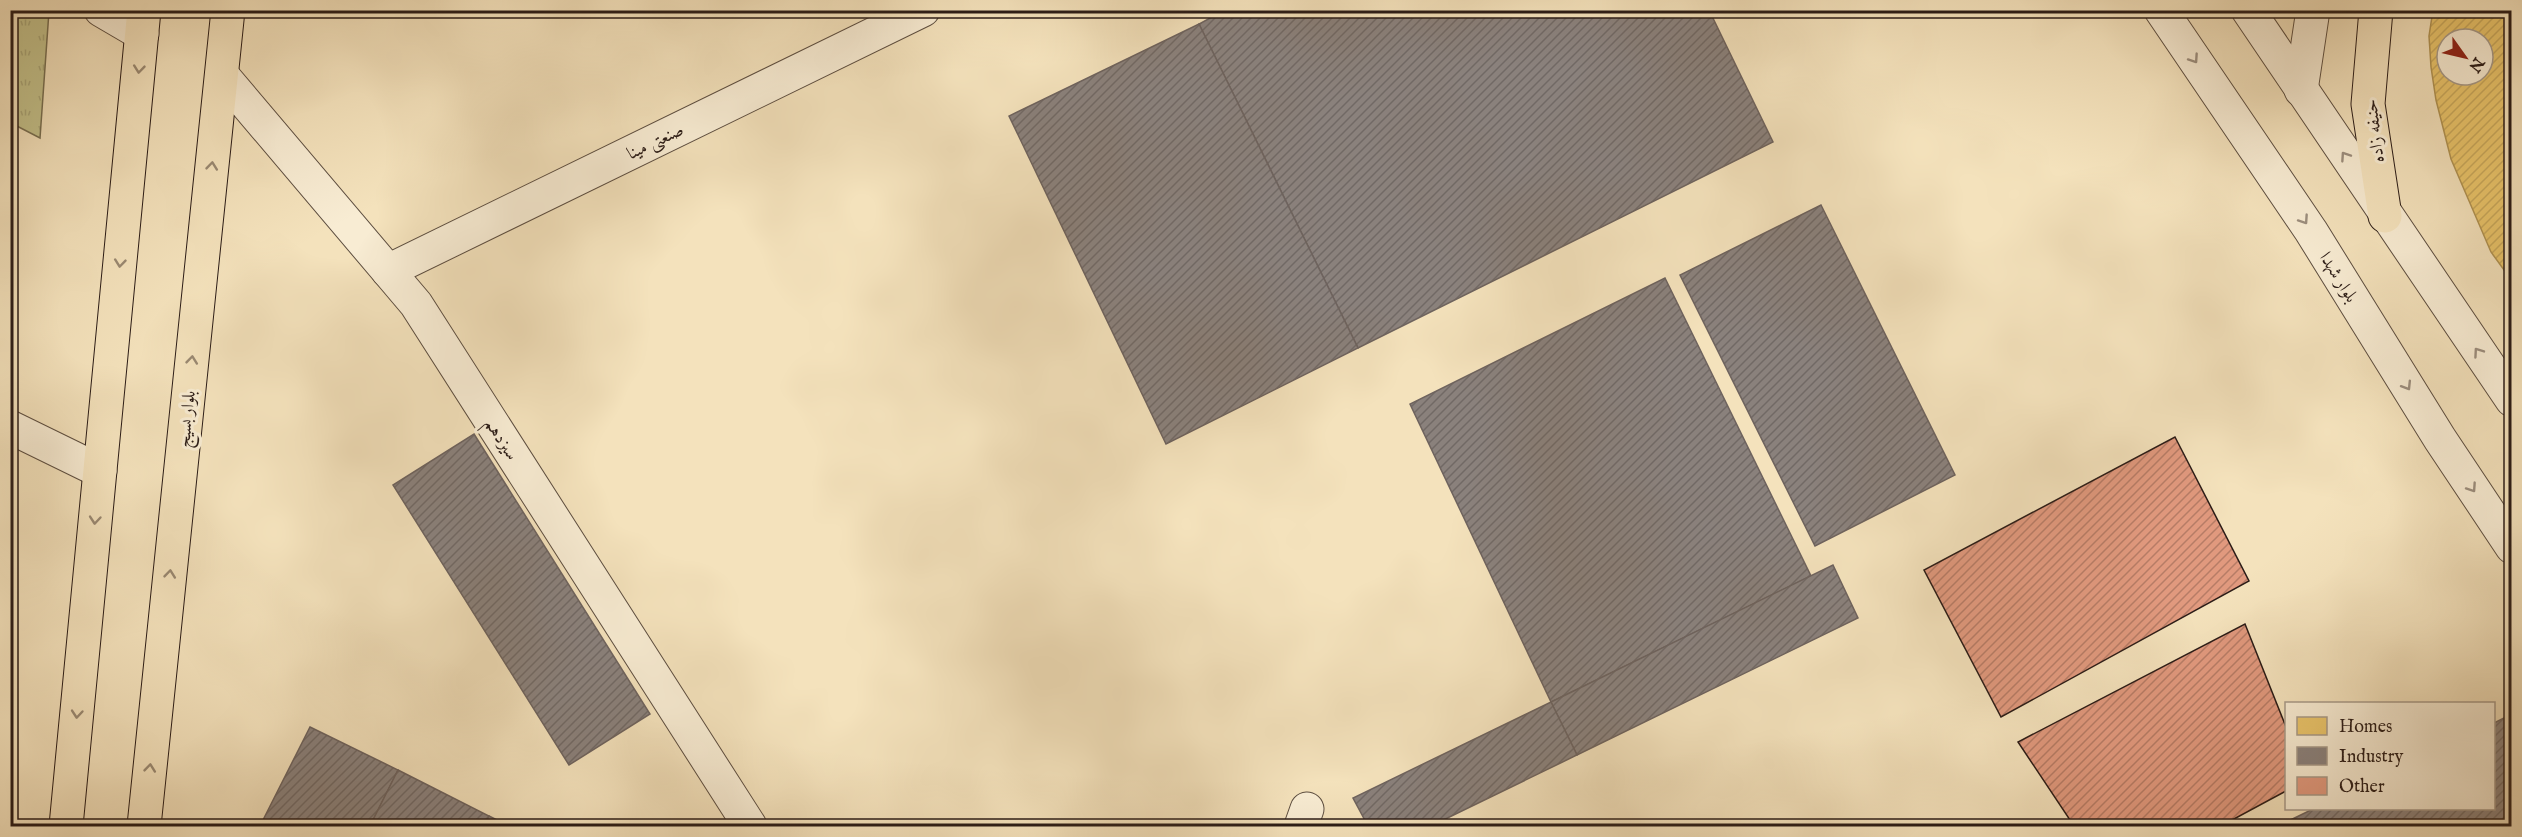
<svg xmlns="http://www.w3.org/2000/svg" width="2522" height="837" font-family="'IM FELL English',Amiri,serif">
<defs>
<pattern id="park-tufts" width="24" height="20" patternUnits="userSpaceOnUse" patternTransform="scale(1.5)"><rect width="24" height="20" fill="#c3c18b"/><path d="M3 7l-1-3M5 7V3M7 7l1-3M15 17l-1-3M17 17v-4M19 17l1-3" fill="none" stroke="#a8a577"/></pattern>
<pattern id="homes-hatch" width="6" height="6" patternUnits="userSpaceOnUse" patternTransform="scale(1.5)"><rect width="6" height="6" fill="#e9c46a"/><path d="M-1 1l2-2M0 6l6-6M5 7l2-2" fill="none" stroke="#c8a85b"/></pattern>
<pattern id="industry-hatch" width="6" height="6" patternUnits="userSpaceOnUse" patternTransform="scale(1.5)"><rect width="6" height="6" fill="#8a817c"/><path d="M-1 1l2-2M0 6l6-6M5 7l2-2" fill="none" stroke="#716965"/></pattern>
<pattern id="building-hatch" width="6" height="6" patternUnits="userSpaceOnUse" patternTransform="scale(1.5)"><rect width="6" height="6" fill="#e1997e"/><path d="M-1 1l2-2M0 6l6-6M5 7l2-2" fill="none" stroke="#b77c66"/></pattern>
</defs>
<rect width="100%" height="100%" fill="#f4e2bc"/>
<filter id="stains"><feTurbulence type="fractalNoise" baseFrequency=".00333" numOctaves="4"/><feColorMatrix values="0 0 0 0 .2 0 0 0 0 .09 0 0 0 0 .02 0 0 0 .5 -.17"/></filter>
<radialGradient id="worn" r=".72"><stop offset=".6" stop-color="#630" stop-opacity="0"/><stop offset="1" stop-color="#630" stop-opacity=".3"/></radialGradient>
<path fill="url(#park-tufts)" stroke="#776e51" stroke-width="1.5" d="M 10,11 L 49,11 L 40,138 L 11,123 Z"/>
<path fill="url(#homes-hatch)" stroke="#b09251" stroke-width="1.5" fill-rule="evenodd" d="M 2433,10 L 2512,10 L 2512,281 L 2491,252 L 2451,159 L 2436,100 L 2431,67 L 2429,36 ZM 2447,39 L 2483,39 L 2483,75 L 2447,75 Z"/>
<g fill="url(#industry-hatch)" stroke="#6e635e" stroke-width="1.5">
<path d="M 1225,10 L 1709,10 L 1773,142 L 1358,348 L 1199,24 Z"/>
<path d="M 1199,24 L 1358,348 L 1166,444 L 1009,116 Z"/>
<path d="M 1821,205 L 1955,475 L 1815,546 L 1680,275 Z"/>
<path d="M 1665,278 L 1811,576 L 1551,702 L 1410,404 Z"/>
<path d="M 474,434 L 650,714 L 569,765 L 393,485 Z"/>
<path d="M 1833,565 L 1858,618 L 1577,755 L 1551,702 Z"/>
<path d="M 1551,702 L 1577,755 L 1431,826 L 1368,826 L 1353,798 Z"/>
<path d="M 2512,714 L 2512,826 L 2278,826 L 2315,808 L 2494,808 L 2494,723 Z"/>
<path d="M 310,727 L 398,770 L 370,826 L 260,826 Z"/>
<path d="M 398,770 L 489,816 L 484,826 L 370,826 Z"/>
<path d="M 489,816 L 509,826 L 484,826 Z"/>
</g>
<g fill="url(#building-hatch)" stroke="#2b1c17" stroke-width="1.5">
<path d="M 2175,437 L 2249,581 L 2001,717 L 1924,570 Z"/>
<path d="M 2245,624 L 2286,727 L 2286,791 L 2221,826 L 2074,826 L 2018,742 Z"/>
</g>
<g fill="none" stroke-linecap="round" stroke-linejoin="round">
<g stroke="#5d4e40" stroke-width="35">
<g id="minor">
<path d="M 101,10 L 142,34"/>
<path d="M 2161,10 L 2311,231 L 2440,439 L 2512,547"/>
<path d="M 2248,10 L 2512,400"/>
<path d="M 222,75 L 416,304 L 750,826"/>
<path d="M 2301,90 L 2313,10"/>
<path d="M 388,271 L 923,10"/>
<path d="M 10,427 L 100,471"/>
<path d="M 1301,826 L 1307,809"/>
</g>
</g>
<g stroke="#2b1c17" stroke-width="35">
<g id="major">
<path d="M 2376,10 L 2368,104 L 2385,216"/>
<path d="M 66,826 L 144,10"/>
<path d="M 144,826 L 228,10"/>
</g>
</g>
<use href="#minor" stroke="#f8ecd3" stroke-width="33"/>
<use href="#major" stroke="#f4e2bc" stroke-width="33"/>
</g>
<defs><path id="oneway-chevron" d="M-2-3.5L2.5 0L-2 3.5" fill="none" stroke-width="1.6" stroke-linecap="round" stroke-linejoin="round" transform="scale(1.5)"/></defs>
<g stroke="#9c8e7e">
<use href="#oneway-chevron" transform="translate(2194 59) rotate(56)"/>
<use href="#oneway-chevron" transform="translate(2345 156) rotate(-124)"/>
<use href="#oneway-chevron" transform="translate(2304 220) rotate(56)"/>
<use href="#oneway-chevron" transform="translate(2478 352) rotate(-125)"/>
<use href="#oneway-chevron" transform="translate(2407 386) rotate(58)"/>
<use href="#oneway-chevron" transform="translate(2472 488) rotate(56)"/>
</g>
<g stroke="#9a8972">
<use href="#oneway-chevron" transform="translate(139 69) rotate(96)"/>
<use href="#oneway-chevron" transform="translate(212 166) rotate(-84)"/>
<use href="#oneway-chevron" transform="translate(120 263) rotate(96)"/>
<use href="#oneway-chevron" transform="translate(192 360) rotate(-84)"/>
<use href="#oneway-chevron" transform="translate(95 520) rotate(95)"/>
<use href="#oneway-chevron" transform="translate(170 574) rotate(-84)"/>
<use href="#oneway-chevron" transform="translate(77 714) rotate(95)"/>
<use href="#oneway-chevron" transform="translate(150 768) rotate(-84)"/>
</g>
<g text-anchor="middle" stroke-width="6" stroke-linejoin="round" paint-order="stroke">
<g font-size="18" fill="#2b1c17" stroke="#f8ecd3">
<text transform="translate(2374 131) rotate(-97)" y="6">حنیفه زاده</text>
<text transform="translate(655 141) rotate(-26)" y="6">صنعتی مینا</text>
<text transform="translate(2339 277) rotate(58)" y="6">بلوار شهدا</text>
<text transform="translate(186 419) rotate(-84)" y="6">بلوار بسیج</text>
<text transform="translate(502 439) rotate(57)" y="6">سیزدهم</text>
</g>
</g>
<rect width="2522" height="837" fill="none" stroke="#f4e2bc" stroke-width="36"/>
<rect x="12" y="12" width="2498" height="813" fill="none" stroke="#2b1c17" stroke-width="3"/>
<rect x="18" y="18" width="2486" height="801" fill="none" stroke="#2b1c17" stroke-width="1.5"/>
<rect x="2285" y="702" width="210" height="108" fill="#f8ecd3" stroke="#a69988" stroke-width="1.5"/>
<rect x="2297" y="717" width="30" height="18" fill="#e9c46a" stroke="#a69988" stroke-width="1.5"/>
<text x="2339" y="732" font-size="18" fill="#2b1c17">Homes</text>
<rect x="2297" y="747" width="30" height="18" fill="#8a817c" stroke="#a69988" stroke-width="1.5"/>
<text x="2339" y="762" font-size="18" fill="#2b1c17">Industry</text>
<rect x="2297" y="777" width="30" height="18" fill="#e1997e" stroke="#a69988" stroke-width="1.5"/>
<text x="2339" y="792" font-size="18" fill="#2b1c17">Other</text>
<g transform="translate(2465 57) rotate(124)"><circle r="28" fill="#f8ecd3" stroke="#a69988" stroke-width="1.5"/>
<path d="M0-4.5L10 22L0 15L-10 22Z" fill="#8f2418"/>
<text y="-9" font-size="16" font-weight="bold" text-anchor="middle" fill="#2b1c17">N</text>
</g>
<rect width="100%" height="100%" filter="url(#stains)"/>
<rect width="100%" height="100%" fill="url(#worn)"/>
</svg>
